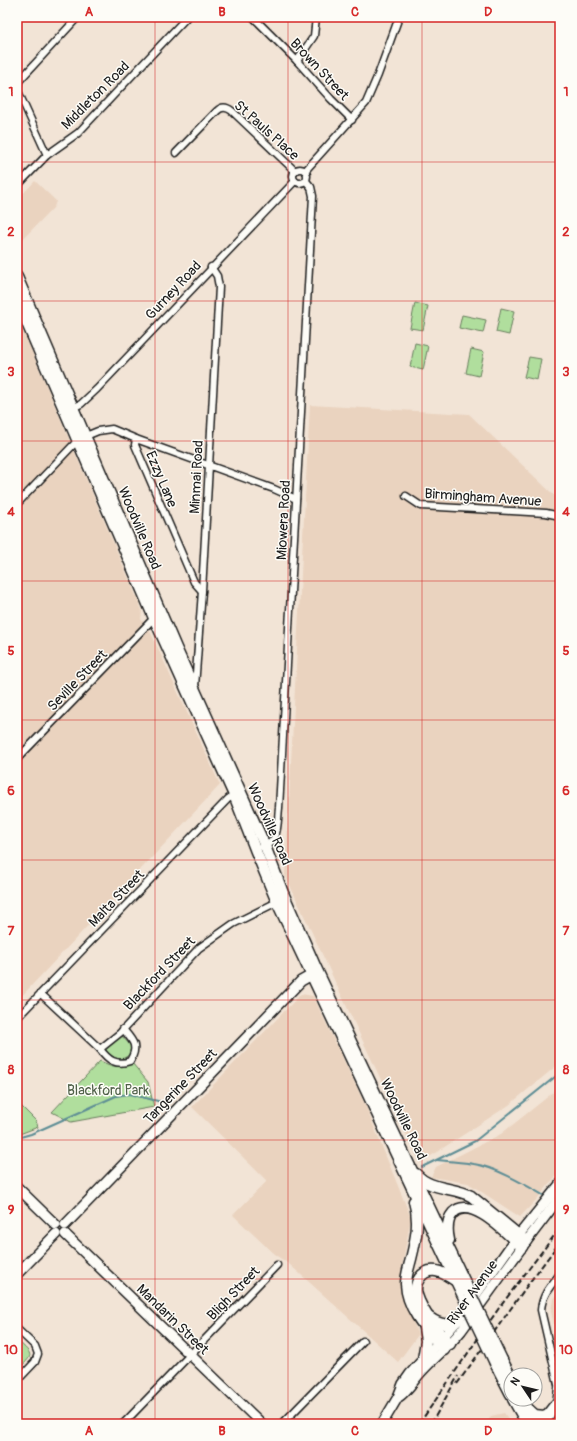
<svg xmlns="http://www.w3.org/2000/svg" width="577" height="1441" font-family="Pangolin,sans-serif">
<rect width="100%" height="100%" fill="#f2e4d6"/>
<filter id="ink" filterUnits="userSpaceOnUse"><feTurbulence type="fractalNoise" baseFrequency=".025" numOctaves="2"/><feDisplacementMap in="SourceGraphic" scale="8" xChannelSelector="R" yChannelSelector="G"/><feConvolveMatrix kernelMatrix="1 2 1 2 8 2 1 2 1" color-interpolation-filters="sRGB"/></filter>
<g filter="url(#ink)">
<g fill="#ead3bf">
<path d="M 35,181 L 56,201 L 54,207 L 17,245 L 17,200 Z"/>
<path d="M 17,317 L 142,610 L 141,619 L 151,633 L 220,785 L 17,1001 Z"/>
<path d="M 310,405 L 469,414 L 560,501 L 560,1063 L 509,1105 L 420,1163 L 285,875 Z"/>
<path d="M 301,994 L 313,996 L 366,1107 L 411,1218 L 401,1272 L 405,1299 L 418,1335 L 398,1362 L 289,1264 L 274,1254 L 233,1215 L 267,1181 L 192,1107 Z"/>
<path d="M 560,1087 L 560,1171 L 537,1199 L 520,1217 L 468,1183 L 431,1177 L 436,1167 L 501,1134 Z"/>
<path d="M 560,1288 L 560,1354 L 551,1311 L 553,1299 Z"/>
<path d="M 504,1413 L 512,1424 L 486,1424 L 491,1416 Z"/>
</g>
<g fill="#b0de9d" stroke="#667d5c">
<path d="M 415,303 L 428,306 L 423,330 L 410,328 Z"/>
<path d="M 501,308 L 514,311 L 509,335 L 496,332 Z"/>
<path d="M 462,315 L 486,320 L 483,333 L 459,328 Z"/>
<path d="M 415,343 L 428,346 L 423,370 L 410,367 Z"/>
<path d="M 471,349 L 484,352 L 479,376 L 466,373 Z"/>
<path d="M 529,357 L 541,359 L 537,380 L 524,377 Z"/>
<path d="M 121,1035 L 131,1046 L 130,1054 L 123,1059 C 115,1059 110,1056 105,1050 Z"/>
<path d="M 100,1061 C 114,1067 118,1069 132,1063 L 148,1082 L 154,1107 L 71,1122 L 52,1112 Z"/>
<path d="M 19,1104 L 36,1121 L 38,1127 L 17,1135 L 17,1106 Z"/>
<path d="M 17,1340 C 35,1357 33,1354 17,1371 Z"/>
</g>
<g fill="none" stroke-linecap="round" stroke-linejoin="round">
<g stroke="#5d8d95" stroke-width="2">
<path d="M 17,1138 L 31,1134 L 116,1096 L 129,1094 L 166,1103"/>
<path d="M 437,1160 C 449,1161 462,1162 474,1164 C 495,1167 524,1184 543,1195"/>
<path d="M 422,1167 L 475,1141 L 560,1073"/>
</g>
<g stroke="#1c1c1c" stroke-width="9">
<g id="street">
<path d="M 253,17 L 297,61 L 331,99 L 352,120"/>
<path d="M 297,61 L 314,36 L 316,17"/>
<path d="M 176,153 L 217,111 C 222,106 227,107 232,111 L 295,171"/>
<path d="M 47,155 L 17,89 L 19,81 L 78,17"/>
<circle cx="300" cy="176" r="7"/>
<path d="M 305,171 L 366,103 L 378,75 L 399,17"/>
<path d="M 17,186 L 47,155 L 78,133 L 187,17"/>
<path d="M 70,409 L 81,404 L 97,389 L 295,181"/>
<path d="M 86,436 L 98,431 L 112,429 L 136,439 L 274,489 L 296,499"/>
<path d="M 136,439 L 135,445 L 194,582 L 202,591"/>
<path d="M 406,496 L 421,506 L 546,513 L 560,516"/>
<path d="M 17,504 L 78,440"/>
<path d="M 195,687 L 202,591 L 219,287 L 217,276 L 211,267"/>
<path d="M 17,759 L 154,618"/>
<path d="M 262,847 C 280,842 277,823 279,808 L 313,196 L 311,187 L 306,181"/>
<path d="M 41,994 L 100,1049 L 120,1033 L 199,948 L 233,924 L 277,902"/>
<path d="M 17,1018 L 228,799 L 234,795"/>
<path d="M 100,1049 C 108,1060 116,1066 130,1061 C 139,1046 133,1041 123,1029"/>
<path d="M 560,1274 C 551,1285 542,1295 541,1310 L 560,1393"/>
<path d="M 17,1329 L 35,1346 L 38,1354 L 35,1362 L 17,1381"/>
<path d="M 123,1424 L 277,1265"/>
<path d="M 282,1424 L 363,1341"/>
<path d="M 546,1424 C 554,1413 557,1401 558,1388"/>
<path d="M 555,1424 L 560,1415"/>
</g>
</g>
<g stroke="#1c1c1c" stroke-width="12">
<g id="secondary">
<path d="M 17,1187 L 56,1225"/>
<path d="M 65,1225 L 301,981 L 317,972"/>
<path d="M 65,1234 L 262,1424"/>
<path d="M 17,1274 L 56,1234"/>
<path d="M 400,1396 C 409,1389 415,1378 423,1370 C 435,1357 450,1345 461,1331 L 522,1247 L 560,1197"/>
<path d="M 382,1424 L 398,1397 L 403,1384 L 410,1374 L 459,1319 L 514,1241 L 560,1184"/>
</g>
</g>
<g stroke="#1c1c1c" stroke-width="13">
<g id="primary">
<path d="M 17,277 L 176,648 L 265,846 L 283,893 L 316,968 L 470,1293"/>
<path d="M 17,300 L 154,618 L 234,795 L 255,849 L 277,902 L 465,1300"/>
<path d="M 416,1174 C 429,1190 454,1187 471,1196 L 526,1241"/>
<path d="M 414,1201 C 420,1221 416,1239 411,1259 C 409,1267 406,1275 406,1284 C 407,1310 428,1331 444,1350"/>
<path d="M 449,1240 C 447,1231 446,1221 453,1213 C 471,1194 508,1235 522,1247"/>
<path d="M 430,1318 C 441,1326 449,1326 459,1319"/>
<path d="M 450,1344 C 439,1334 421,1309 417,1295 C 413,1283 422,1269 436,1271 C 443,1272 450,1277 456,1281"/>
<path d="M 423,1359 L 426,1341 L 424,1328"/>
<path d="M 502,1360 L 511,1377"/>
<path d="M 495,1363 L 511,1394"/>
<path d="M 513,1399 L 527,1424"/>
<path d="M 522,1399 L 536,1424"/>
<path d="M 526,1407 L 535,1415 L 544,1416 L 548,1414 L 555,1405"/>
</g>
</g>
<use href="#street" stroke="#fdfcf7" stroke-width="6"/>
<use href="#secondary" stroke="#fdfcf7" stroke-width="9"/>
<use href="#primary" stroke="#fdfcf7" stroke-width="10"/>
<g stroke="#1c1c1c" stroke-width="2" stroke-dasharray="6 3" stroke-linecap="butt">
<path d="M 457,1384 L 529,1283 L 560,1242"/>
<path d="M 419,1424 L 499,1308 L 560,1228"/>
<path d="M 431,1424 L 458,1376"/>
</g>
<g stroke="#1c1c1c" stroke-width="13" stroke-linecap="butt">
<g id="primary-bridge">
<path d="M 470,1293 L 502,1360"/>
<path d="M 465,1300 L 495,1363"/>
</g>
</g>
<use href="#primary-bridge" stroke="#fdfcf7" stroke-width="10"/>
</g>
</g>
<path fill="none" stroke="#d62828" stroke-width="1" stroke-opacity="0.55" d="M 155,17 L 155,1424M 288,17 L 288,1424M 422,17 L 422,1424M 17,162 L 560,162M 17,301 L 560,301M 17,441 L 560,441M 17,581 L 560,581M 17,720 L 560,720M 17,860 L 560,860M 17,1000 L 560,1000M 17,1140 L 560,1140M 17,1279 L 560,1279"/>
<g text-anchor="middle" stroke-width="3" stroke-linejoin="round" paint-order="stroke">
<g font-size="14" fill="#1c1c1c" stroke="#fdfcf7">
<text transform="translate(320 69) rotate(47)" y="5">Brown Street</text>
<text transform="translate(95 95) rotate(-45)" y="5">Middleton Road</text>
<text transform="translate(267 130) rotate(42)" y="5">St Pauls Place</text>
<text transform="translate(173 290) rotate(-47)" y="5">Gurney Road</text>
<text transform="translate(196 477) rotate(-87)" y="5">Minmai Road</text>
<text transform="translate(162 479) rotate(67)" y="5">Ezzy Lane</text>
<text transform="translate(483 497) rotate(4)" y="5">Birmingham Avenue</text>
<text transform="translate(283 520) rotate(-87)" y="5">Miowera Road</text>
<text transform="translate(140 528) rotate(67)" y="5">Woodville Road</text>
<text transform="translate(77 680) rotate(-46)" y="5">Seville Street</text>
<text transform="translate(270 824) rotate(66)" y="5">Woodville Road</text>
<text transform="translate(116 898) rotate(-46)" y="5">Malta Street</text>
<text transform="translate(159 973) rotate(-46)" y="5">Blackford Street</text>
<text transform="translate(180 1086) rotate(-46)" y="5">Tangerine Street</text>
<text transform="translate(404 1119) rotate(64)" y="5">Woodville Road</text>
<text transform="translate(472 1292) rotate(-54)" y="5">River Avenue</text>
<text transform="translate(233 1293) rotate(-46)" y="5">Bligh Street</text>
<text transform="translate(173 1319) rotate(44)" y="5">Mandarin Street</text>
</g>
<g font-size="14" fill="#506049" stroke="#fdfcf7">
<text x="108" y="1095">Blackford Park</text>
</g>
</g>
<rect width="577" height="1441" fill="none" stroke="#fdfcf7" stroke-width="44"/>
<g transform="translate(523 1387) rotate(305)"><circle r="19" fill="#fdfcf7" stroke="#a3a29f"/>
<path d="M0-3L7 15L0 10L-7 15Z" fill="#1c1c1c"/>
<text y="-6" font-size="11" font-weight="bold" text-anchor="middle" fill="#1c1c1c">N</text>
</g>
<rect x="22" y="22" width="533" height="1397" fill="none" stroke="#d62828" stroke-width="1.5"/>
<g font-size="13" text-anchor="middle" font-weight="bold" fill="#d62828">
<text x="89" y="16">A</text>
<text x="222" y="16">B</text>
<text x="355" y="16">C</text>
<text x="488" y="16">D</text>
<text x="11" y="96">1</text>
<text x="566" y="96">1</text>
<text x="11" y="236">2</text>
<text x="566" y="236">2</text>
<text x="11" y="376">3</text>
<text x="566" y="376">3</text>
<text x="11" y="516">4</text>
<text x="566" y="516">4</text>
<text x="11" y="655">5</text>
<text x="566" y="655">5</text>
<text x="11" y="795">6</text>
<text x="566" y="795">6</text>
<text x="11" y="935">7</text>
<text x="566" y="935">7</text>
<text x="11" y="1074">8</text>
<text x="566" y="1074">8</text>
<text x="11" y="1214">9</text>
<text x="566" y="1214">9</text>
<text x="11" y="1354">10</text>
<text x="566" y="1354">10</text>
<text x="89" y="1435">A</text>
<text x="222" y="1435">B</text>
<text x="355" y="1435">C</text>
<text x="488" y="1435">D</text>
</g>
</svg>
